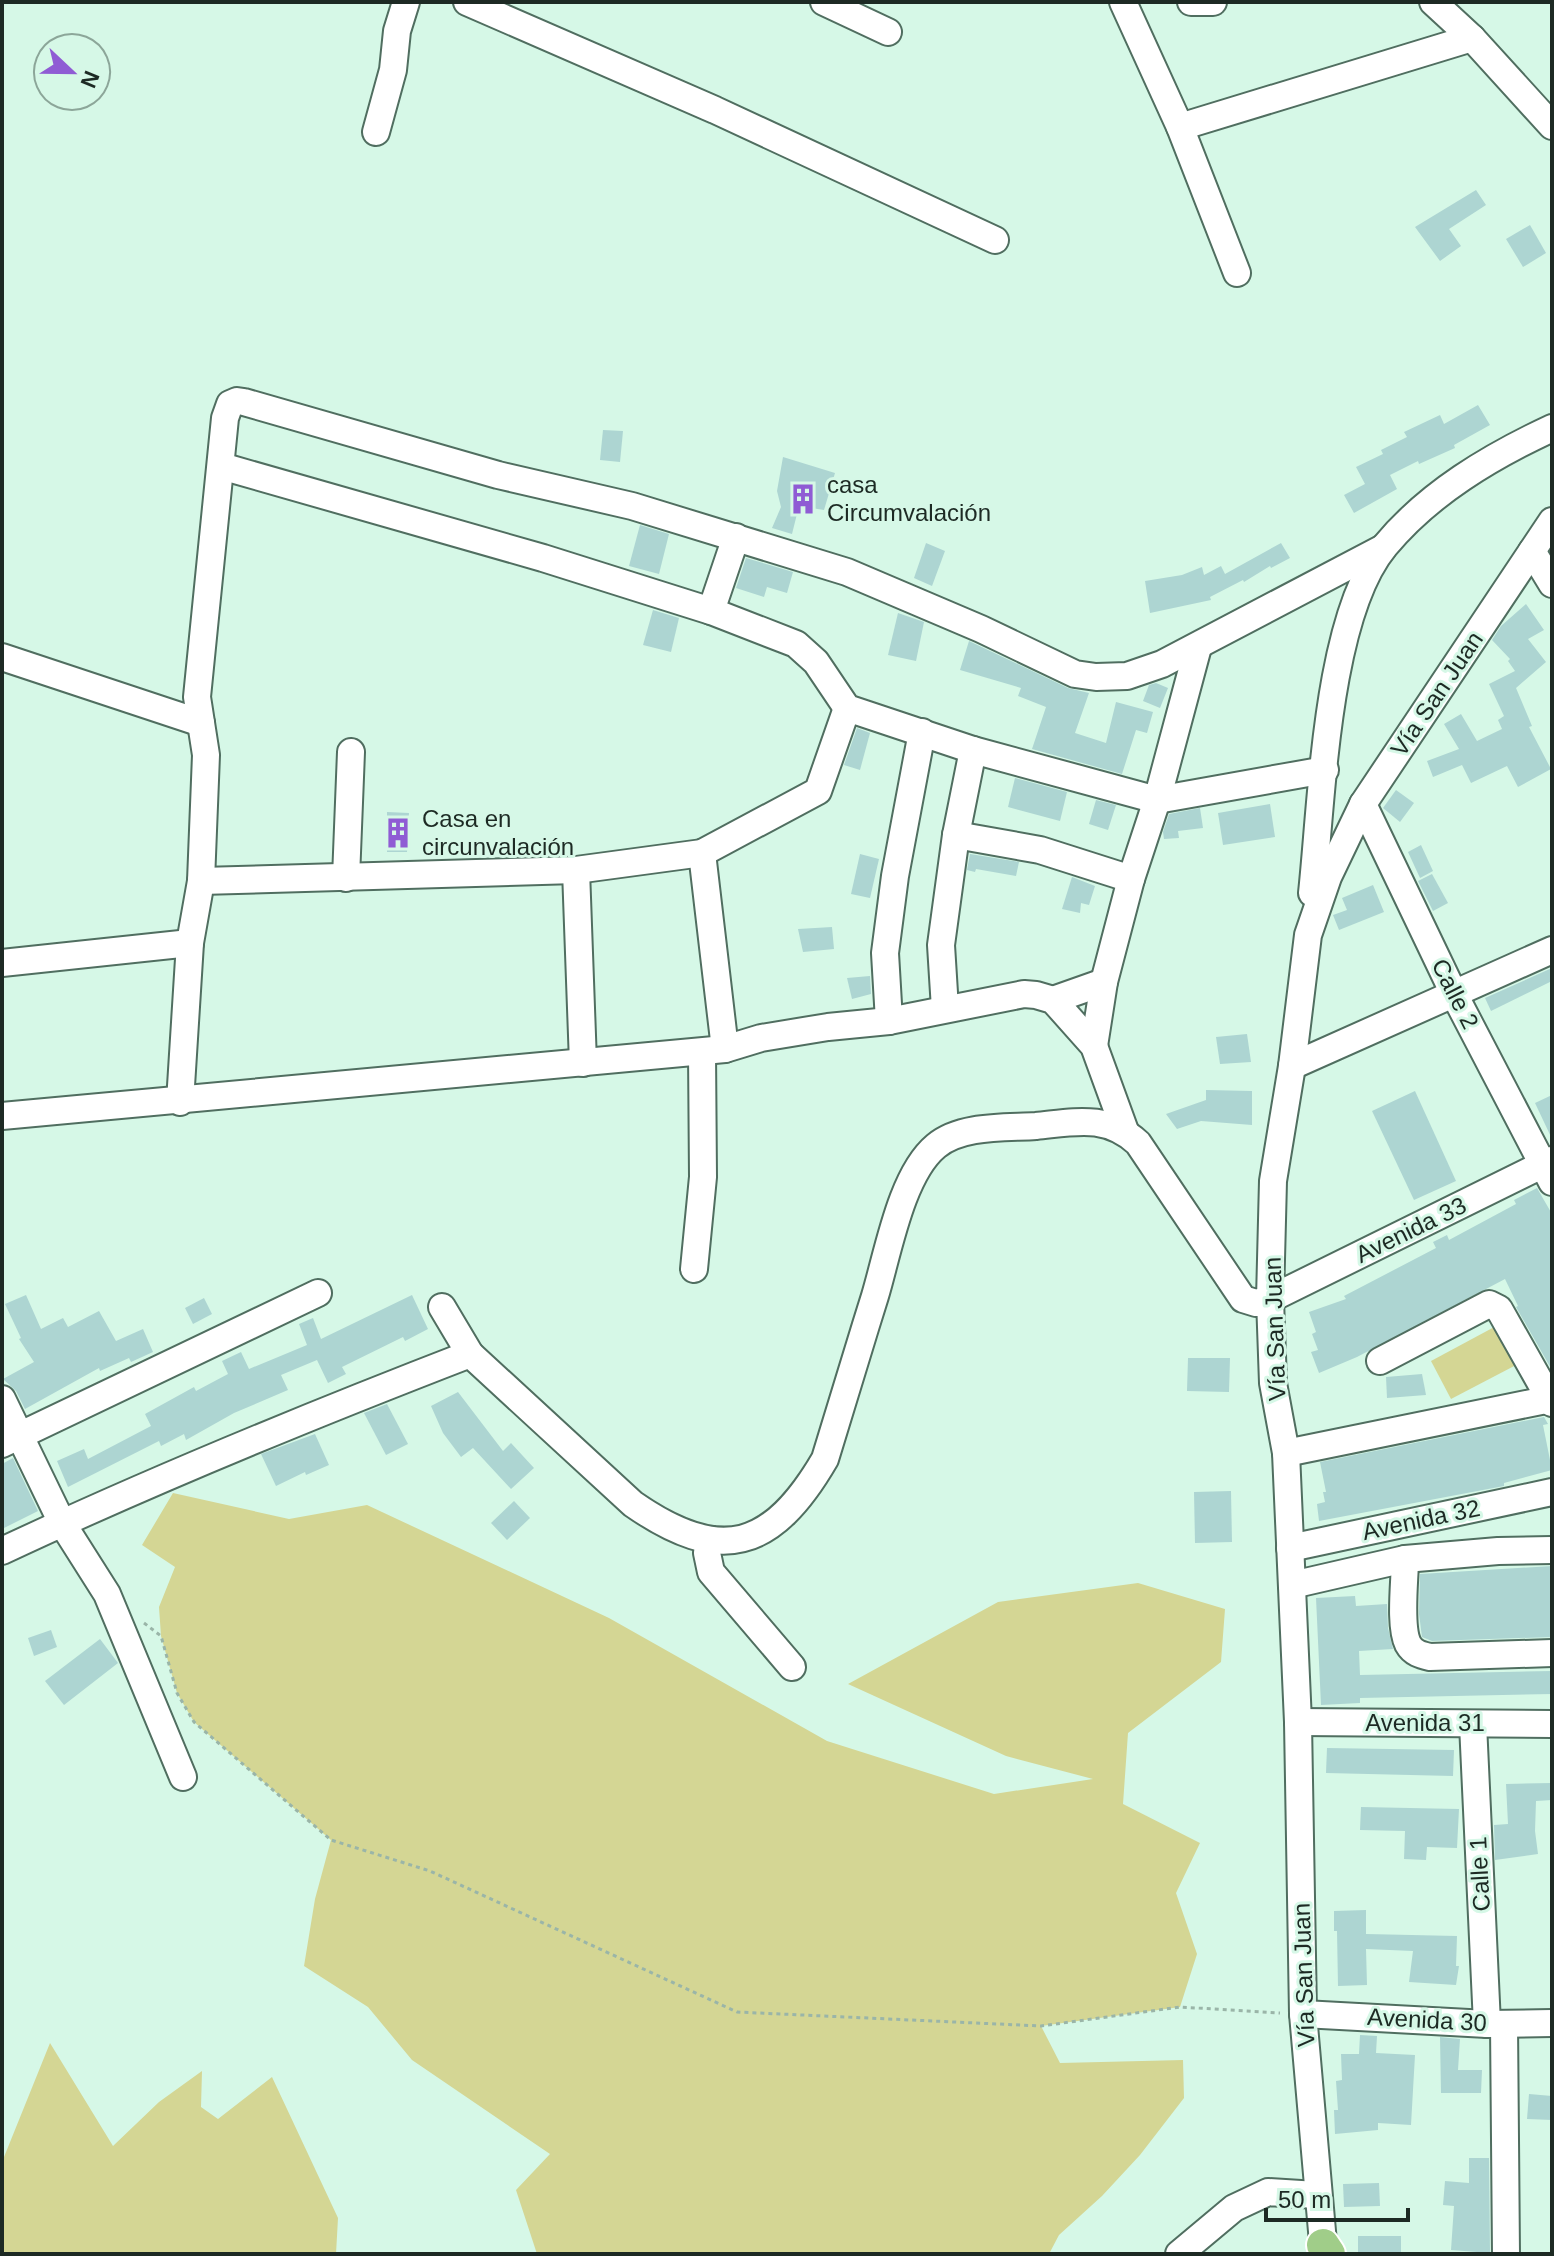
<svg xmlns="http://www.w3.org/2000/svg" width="1554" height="2256" font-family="Helvetica,sans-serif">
<rect width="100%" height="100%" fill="#d6f8e7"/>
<g fill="#d4d694">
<path d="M 1498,1325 L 1518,1364 L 1451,1399 L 1431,1361 Z"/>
<path d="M 173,1493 L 289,1519 L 367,1505 L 609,1618 L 827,1741 L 994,1794 L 1093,1779 L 1006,1756 L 848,1684 L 998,1602 L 1138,1583 L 1225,1609 L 1221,1662 L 1128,1733 L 1123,1804 L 1200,1843 L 1176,1893 L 1197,1954 L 1180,2007 L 1041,2026 L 1060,2063 L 1183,2060 L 1184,2098 L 1140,2155 L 1102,2196 L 1059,2235 L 1049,2254 L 537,2254 L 516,2190 L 550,2154 L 412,2060 L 368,2007 L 304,1966 L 315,1899 L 331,1840 L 194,1722 L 177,1693 L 161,1636 L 159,1607 L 175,1567 L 142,1545 Z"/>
<path d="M 50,2043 L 113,2146 L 159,2102 L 202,2071 L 201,2107 L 218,2119 L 272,2077 L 338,2218 L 336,2254 L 2,2254 L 2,2162 Z"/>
</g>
<g fill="#add5d2">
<path d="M 1476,190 L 1486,205 L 1449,229 L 1461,246 L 1440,261 L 1415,227 Z"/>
<path d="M 1530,225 L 1546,253 L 1523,267 L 1506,239 Z"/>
<path d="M 1478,405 L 1490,425 L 1454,445 L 1455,448 L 1419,464 L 1418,461 L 1390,475 L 1397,489 L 1354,513 L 1344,495 L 1365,484 L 1356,467 L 1383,454 L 1381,450 L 1407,437 L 1404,432 L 1440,415 L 1444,424 Z"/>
<path d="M 603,430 L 623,431 L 620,462 L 600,460 Z"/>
<path d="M 783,457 L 835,473 L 824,510 L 799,506 L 792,534 L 772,528 L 781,507 L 777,491 Z"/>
<path d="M 640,525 L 669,534 L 659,574 L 629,566 Z"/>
<path d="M 926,543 L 945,551 L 932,586 L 914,578 Z"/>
<path d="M 1281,543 L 1290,558 L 1271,568 L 1270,566 L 1244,582 L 1243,580 L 1210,597 L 1211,600 L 1150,613 L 1145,581 L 1182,575 L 1202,567 L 1204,575 L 1221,566 L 1225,574 Z"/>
<path d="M 746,558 L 793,572 L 787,593 L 767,587 L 764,597 L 736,588 Z"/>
<path d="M 1526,604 L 1544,630 L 1528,639 L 1546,662 L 1516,688 L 1532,726 L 1529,727 L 1551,769 L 1518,787 L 1507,766 L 1471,783 L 1462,765 L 1433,777 L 1427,761 L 1459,749 L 1444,724 L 1461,714 L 1477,741 L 1502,729 L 1498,720 L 1504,716 L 1489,684 L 1515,671 L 1508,661 L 1510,659 L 1492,640 L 1501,626 Z"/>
<path d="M 653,610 L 679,618 L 671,652 L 643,645 Z"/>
<path d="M 898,613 L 924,622 L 916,661 L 888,655 Z"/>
<path d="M 969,641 L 1068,688 L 1089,693 L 1075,733 L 1106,743 L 1116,702 L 1153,712 L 1147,733 L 1136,730 L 1122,774 L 1032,749 L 1046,707 L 1018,696 L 1021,688 L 960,670 Z"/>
<path d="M 1156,683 L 1168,688 L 1160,708 L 1143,701 L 1149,685 Z"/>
<path d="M 857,728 L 870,733 L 860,770 L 844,765 Z"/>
<path d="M 1015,778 L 1067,792 L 1060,821 L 1008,807 Z"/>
<path d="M 1396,790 L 1414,803 L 1400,822 L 1383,808 Z"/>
<path d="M 1096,800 L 1116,805 L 1108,830 L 1089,824 Z"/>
<path d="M 1270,804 L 1275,837 L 1223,845 L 1218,813 Z"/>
<path d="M 1200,808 L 1203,828 L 1178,831 L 1179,838 L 1164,839 L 1163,832 L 1169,814 Z"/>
<path d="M 387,812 L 409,813 L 407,852 L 387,852 Z"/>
<path d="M 1421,845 L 1433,871 L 1420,878 L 1408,852 Z"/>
<path d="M 860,854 L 879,859 L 870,898 L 851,894 Z"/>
<path d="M 970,854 L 1019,862 L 1016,876 L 976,869 L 975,872 L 967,870 Z"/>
<path d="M 1432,874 L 1448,903 L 1433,911 L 1418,881 Z"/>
<path d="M 1072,877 L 1095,886 L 1089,905 L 1081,903 L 1080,913 L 1062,909 Z"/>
<path d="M 1373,885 L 1384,912 L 1339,930 L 1333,915 L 1347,910 L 1342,898 Z"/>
<path d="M 832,927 L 834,949 L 803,952 L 798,929 Z"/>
<path d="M 1552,968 L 1552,981 L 1491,1011 L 1485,998 Z"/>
<path d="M 870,976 L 871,994 L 852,999 L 847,978 Z"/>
<path d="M 1247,1034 L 1251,1062 L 1220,1064 L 1216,1037 Z"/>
<path d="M 1206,1090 L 1252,1091 L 1252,1125 L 1201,1121 L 1177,1129 L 1166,1114 L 1206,1100 Z"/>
<path d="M 1415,1091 L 1456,1181 L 1414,1200 L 1372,1111 Z"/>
<path d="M 1552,1095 L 1552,1139 L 1535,1103 Z"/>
<path d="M 1537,1188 L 1552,1214 L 1552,1370 L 1516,1307 L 1518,1306 L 1505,1279 L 1357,1357 L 1319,1373 L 1311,1352 L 1318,1350 L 1312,1334 L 1316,1332 L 1309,1312 L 1346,1299 L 1344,1296 L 1436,1248 L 1433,1242 L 1447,1235 L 1449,1240 L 1516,1204 L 1514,1200 Z"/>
<path d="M 26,1295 L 41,1329 L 63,1318 L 68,1327 L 99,1311 L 116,1341 L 143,1329 L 153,1352 L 131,1362 L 129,1358 L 100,1371 L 99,1368 L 25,1409 L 16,1391 L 3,1379 L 34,1362 L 19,1339 L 21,1338 L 5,1304 Z"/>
<path d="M 412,1295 L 428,1329 L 405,1341 L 403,1337 L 342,1367 L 346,1374 L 328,1383 L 317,1360 L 281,1375 L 288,1390 L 234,1413 L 186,1440 L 184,1434 L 161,1446 L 159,1441 L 68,1487 L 57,1461 L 84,1449 L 88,1459 L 151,1426 L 145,1414 L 194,1387 L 196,1391 L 228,1374 L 222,1361 L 241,1352 L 249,1369 L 307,1345 L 299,1324 L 313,1318 L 321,1339 Z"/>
<path d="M 204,1298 L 212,1314 L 193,1324 L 185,1308 Z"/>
<path d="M 1188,1358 L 1230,1358 L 1229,1392 L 1187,1391 Z"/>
<path d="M 1422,1374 L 1426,1395 L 1387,1398 L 1386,1377 Z"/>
<path d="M 458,1392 L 503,1451 L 511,1443 L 534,1468 L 511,1489 L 473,1448 L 461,1457 L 443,1433 L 431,1406 Z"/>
<path d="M 387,1404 L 408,1444 L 386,1455 L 364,1413 Z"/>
<path d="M 1544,1417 L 1548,1424 L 1543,1425 L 1552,1470 L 1504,1483 L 1504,1486 L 1319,1521 L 1317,1504 L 1325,1502 L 1323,1492 L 1326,1492 L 1320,1462 Z"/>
<path d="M 315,1434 L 329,1465 L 306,1475 L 305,1472 L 276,1486 L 261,1454 Z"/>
<path d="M 13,1458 L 38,1511 L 2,1529 L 2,1464 Z"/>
<path d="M 1231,1491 L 1232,1542 L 1195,1543 L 1194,1492 Z"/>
<path d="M 514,1501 L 530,1518 L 507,1540 L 491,1523 Z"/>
<path d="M 1552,1566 L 1552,1637 L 1432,1641 L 1422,1637 L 1419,1614 L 1420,1574 Z"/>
<path d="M 1355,1596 L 1356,1606 L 1387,1604 L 1388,1628 L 1393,1649 L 1359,1651 L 1360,1675 L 1552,1671 L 1552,1694 L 1360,1698 L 1360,1703 L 1321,1705 L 1316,1598 Z"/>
<path d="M 51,1630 L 57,1647 L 34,1656 L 28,1638 Z"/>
<path d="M 100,1639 L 118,1663 L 64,1705 L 45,1681 Z"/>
<path d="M 1327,1748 L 1454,1750 L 1453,1776 L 1326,1773 Z"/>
<path d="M 1552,1783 L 1552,1800 L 1536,1801 L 1535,1831 L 1538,1854 L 1495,1860 L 1494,1825 L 1508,1824 L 1506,1784 Z"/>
<path d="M 1361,1807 L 1459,1809 L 1457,1848 L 1427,1847 L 1426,1860 L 1404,1859 L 1405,1831 L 1360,1830 Z"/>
<path d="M 1366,1910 L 1366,1934 L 1457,1936 L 1456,1966 L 1459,1966 L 1456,1985 L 1409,1982 L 1413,1951 L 1366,1949 L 1367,1985 L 1338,1986 L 1337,1931 L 1334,1931 L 1334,1911 Z"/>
<path d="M 1360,2035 L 1377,2036 L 1376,2053 L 1415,2055 L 1411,2125 L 1378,2123 L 1378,2130 L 1335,2134 L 1334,2110 L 1338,2110 L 1336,2081 L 1342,2080 L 1341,2054 L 1359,2054 Z"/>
<path d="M 1440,2037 L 1460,2039 L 1458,2070 L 1482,2070 L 1481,2093 L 1441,2093 Z"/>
<path d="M 1529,2094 L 1552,2096 L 1552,2120 L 1527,2119 Z"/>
<path d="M 1469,2158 L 1489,2158 L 1490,2253 L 1451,2250 L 1454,2206 L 1443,2205 L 1445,2181 L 1469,2183 Z"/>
<path d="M 1379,2183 L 1380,2206 L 1344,2207 L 1343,2184 Z"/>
<rect x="1358" y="2236" width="43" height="18"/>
</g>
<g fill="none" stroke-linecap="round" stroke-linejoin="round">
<g stroke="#506e60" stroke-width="30">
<g id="minor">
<path d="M 467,2 L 715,110 L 995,240"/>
<path d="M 824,2 L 888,32"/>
<path d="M 1123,2 L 1180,127 L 1237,273"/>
<path d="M 1191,2 L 1213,2"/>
<path d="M 1433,2 L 1472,38 L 1552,126"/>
<path d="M 1180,127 L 1472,38"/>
<path d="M 376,132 L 393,70 L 397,31 L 406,2"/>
<path d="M 221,466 L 543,558 L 711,611 L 796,644 L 816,662 L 847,708 L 973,750 L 1157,800 L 1325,770"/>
<path d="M 1532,551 L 1552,584"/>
<path d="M 711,611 L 736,537"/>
<path d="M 2,657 L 201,723"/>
<path d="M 1363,804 L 1454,994 L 1552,1182"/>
<path d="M 956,835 L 1040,850 L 1131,879"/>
<path d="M 702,853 L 725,1049"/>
<path d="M 576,870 L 583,1063"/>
<path d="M 346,878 L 351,752"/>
<path d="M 201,881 L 576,870 L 702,853 L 818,791 L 847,708"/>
<path d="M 1312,893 C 1322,801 1326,617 1385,546 C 1429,493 1490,457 1552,428"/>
<path d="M 2,963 L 190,943"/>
<path d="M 1053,1000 L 1104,982"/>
<path d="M 945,1009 L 941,945 L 956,835 L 973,750"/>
<path d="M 889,1021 L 885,953 L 895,876 L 922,732"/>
<path d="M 1094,1046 L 1104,982 L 1131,879 L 1157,800 L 1198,647"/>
<path d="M 1292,1066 L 1552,950"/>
<path d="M 180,1102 L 190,943 L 201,881 L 206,755 L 197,697 L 225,418 L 230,404 L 237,401 L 244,402 L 498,475 L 632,506 L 847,572 L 981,629 L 1075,674 L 1096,677 L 1127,676 L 1162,664 L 1383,548"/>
<path d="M 2,1116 L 725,1049 L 761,1038 L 828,1027 L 889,1021 L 1024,994 L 1036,995 L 1053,1000 L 1094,1046 L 1125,1131"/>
<path d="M 694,1269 L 703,1177 L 702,1052"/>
<path d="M 470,1354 L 633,1504 C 721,1565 772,1550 825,1459 C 842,1404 858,1350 875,1296 C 888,1253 901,1175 936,1146 C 961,1125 1005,1128 1036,1126 C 1076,1122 1106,1114 1138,1143 L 1243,1299 L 1256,1303 L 1270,1299 L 1552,1160"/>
<path d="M 1380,1361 L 1489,1304 L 1499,1309 L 1552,1403"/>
<path d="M 2,1399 L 62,1523 L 107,1594 L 183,1777"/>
<path d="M 2,1444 L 318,1293"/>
<path d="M 1286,1453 L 1551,1399"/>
<path d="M 709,1541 L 707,1553 L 711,1572 L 792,1667"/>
<path d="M 1290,1548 L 1552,1492"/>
<path d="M 2,1551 C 155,1479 312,1415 470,1354 L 442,1307"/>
<path d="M 1405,1559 C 1405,1580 1399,1626 1408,1644 C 1413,1653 1421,1655 1430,1657 L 1552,1653"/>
<path d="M 1292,1585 L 1405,1559 L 1498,1551 L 1552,1550"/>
<path d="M 1298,1722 L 1552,1724"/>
<path d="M 1473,1724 L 1487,2024"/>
<path d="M 1303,2014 L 1487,2024 L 1552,2023"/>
<path d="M 1504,2024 L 1506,2254"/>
<path d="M 1179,2254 L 1234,2208 L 1268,2192 L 1317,2195"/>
<path d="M 1324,2254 L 1303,2014 L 1298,1722 L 1286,1453 L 1273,1383 L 1270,1299 L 1273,1181 L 1292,1066 L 1308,935 L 1328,877 L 1363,804 L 1552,521"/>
</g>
</g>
<g stroke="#fff" stroke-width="36">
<path id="major" d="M 1323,2245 L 1329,2254"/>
</g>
<path stroke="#9ab5a8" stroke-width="3" stroke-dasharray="4 4" stroke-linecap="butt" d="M 144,1623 L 161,1636 L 177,1693 L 194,1722 L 331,1840 L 430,1871 L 737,2012 L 1041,2026 L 1180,2007 L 1280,2013"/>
<use href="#minor" stroke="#fff" stroke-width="26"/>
<use href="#major" stroke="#a0cd89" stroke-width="32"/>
</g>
<defs>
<g id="building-bare" transform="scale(2.4)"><path d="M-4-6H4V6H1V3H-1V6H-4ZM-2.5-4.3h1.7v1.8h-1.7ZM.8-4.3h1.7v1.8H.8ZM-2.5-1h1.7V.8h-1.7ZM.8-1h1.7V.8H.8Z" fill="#8f5cd4" stroke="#d6f8e7" stroke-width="2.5" paint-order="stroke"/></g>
</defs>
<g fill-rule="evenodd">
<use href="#building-bare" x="803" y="499"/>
<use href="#building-bare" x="398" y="833"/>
</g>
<g text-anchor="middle" stroke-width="6" stroke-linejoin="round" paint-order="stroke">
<g font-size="24" fill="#1d2a24" stroke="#d6f8e7" text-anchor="start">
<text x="827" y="493">casa<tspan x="827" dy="28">Circumvalación</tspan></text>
<text x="422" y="827">Casa en<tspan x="422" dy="28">circunvalación</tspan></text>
</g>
<g font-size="24" fill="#1d2a24" stroke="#d6f8e7">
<text transform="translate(1437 694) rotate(-56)" y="8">Vía San Juan</text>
<text transform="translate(1455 994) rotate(63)" y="8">Calle 2</text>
<text transform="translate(1411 1230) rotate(-26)" y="8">Avenida 33</text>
<text transform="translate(1275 1329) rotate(-92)" y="8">Vía San Juan</text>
<text transform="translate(1421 1520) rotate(-12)" y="8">Avenida 32</text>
<text x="1425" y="1731">Avenida 31</text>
<text transform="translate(1480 1874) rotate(-93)" y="8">Calle 1</text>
<text transform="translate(1304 1975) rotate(-92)" y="8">Vía San Juan</text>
<text transform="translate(1427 2020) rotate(3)" y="8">Avenida 30</text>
</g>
</g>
<rect width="1554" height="2256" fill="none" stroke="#1d2a24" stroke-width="8"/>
<g transform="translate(72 72) rotate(112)"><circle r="38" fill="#d6f8e7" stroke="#8ca699" stroke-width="2"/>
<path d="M0-6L14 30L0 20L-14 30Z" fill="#8f5cd4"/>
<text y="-12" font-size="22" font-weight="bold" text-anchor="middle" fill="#1d2a24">N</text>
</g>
<path d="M1266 2208v12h142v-12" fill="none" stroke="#1d2a24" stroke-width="4"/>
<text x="1278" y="2208" font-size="24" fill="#1d2a24" stroke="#d6f8e7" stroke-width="6" paint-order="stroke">50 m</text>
</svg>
